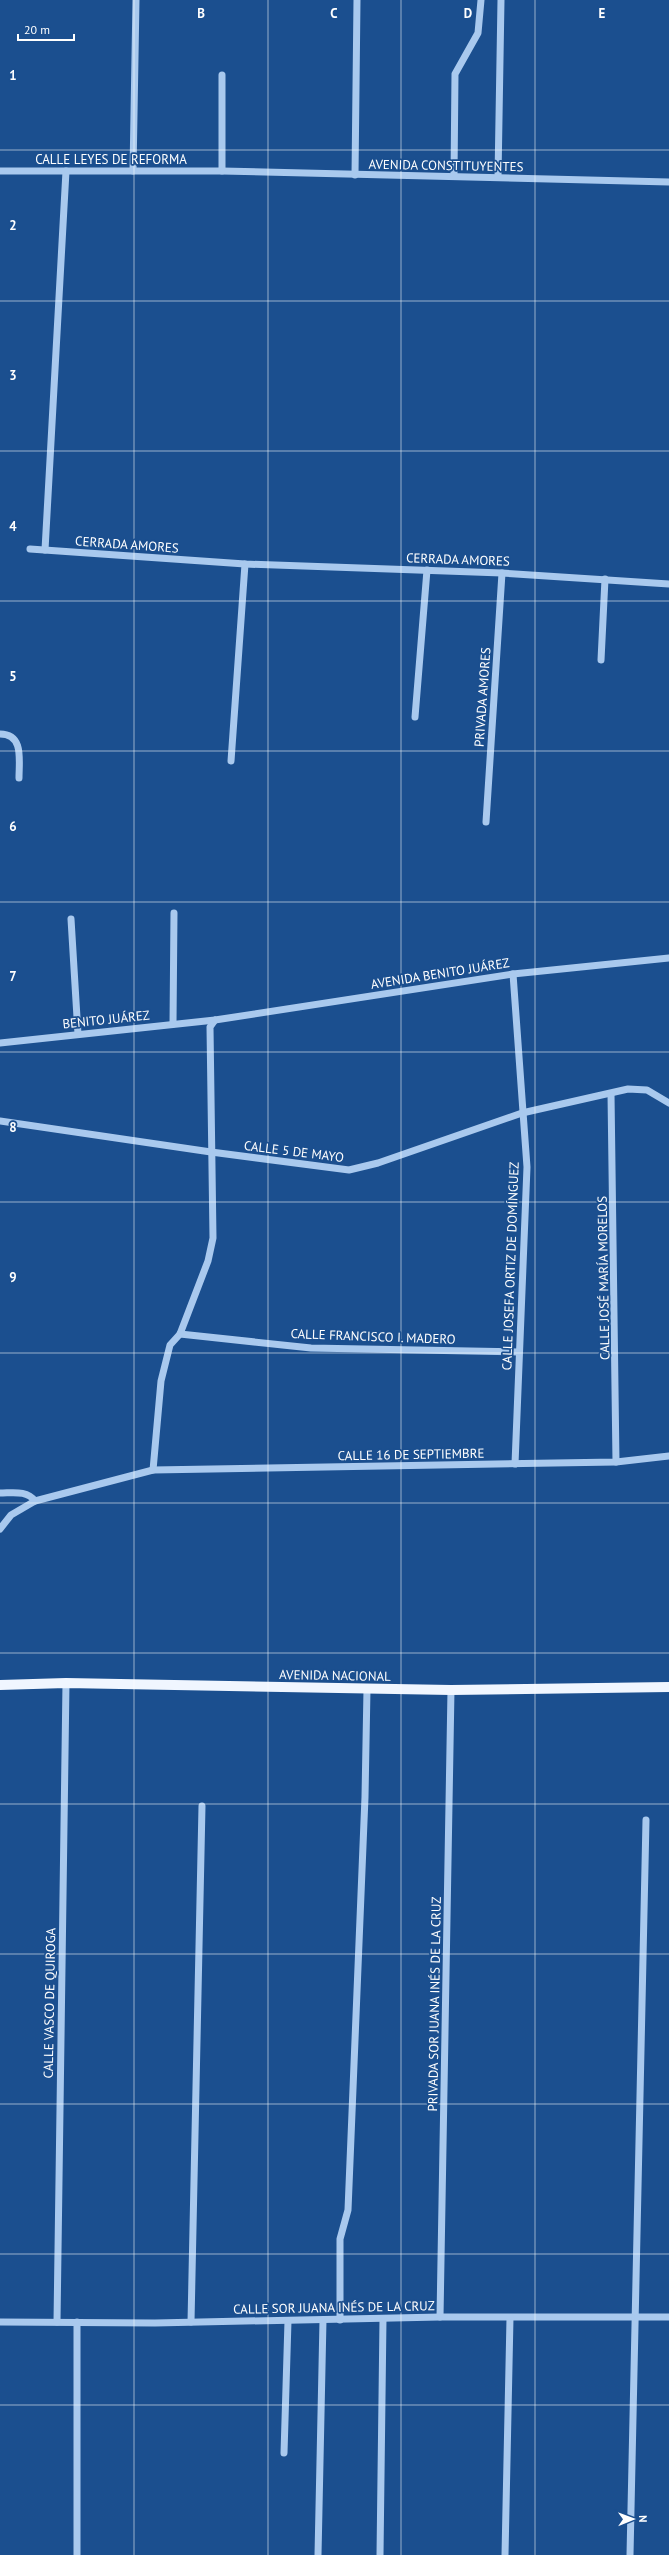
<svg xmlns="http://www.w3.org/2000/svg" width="669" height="2555" font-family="'PT Sans',sans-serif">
<rect width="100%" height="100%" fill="#1b4f8f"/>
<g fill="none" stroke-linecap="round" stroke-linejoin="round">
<g stroke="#a9c9ee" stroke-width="7">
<path d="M 222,75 L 222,171"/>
<path d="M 0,171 L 222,171 L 669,182"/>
<path d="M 133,171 L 136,0"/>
<path d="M 355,175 L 357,0"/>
<path d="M 454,176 L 455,74 L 478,33 L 481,0"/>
<path d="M 498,177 L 501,0"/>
<path d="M 30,549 L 245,564 L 502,573 L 669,584"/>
<path d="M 45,550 L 66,171"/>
<path d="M 601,660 L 605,579"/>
<path d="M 415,717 L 427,570"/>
<path d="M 0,734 C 24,734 19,760 19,778"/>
<path d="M 231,761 L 245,564"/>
<path d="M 486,822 L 502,573"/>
<path d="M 71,919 L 78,1034"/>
<path d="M 513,974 L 527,1167 L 515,1464"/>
<path d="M 173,1024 L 174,913"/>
<path d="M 0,1043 L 215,1020 L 513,974 L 669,958"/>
<path d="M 611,1094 L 616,1462"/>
<path d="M 0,1121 L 211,1152 L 349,1170 L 378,1163 L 522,1113 L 628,1089 L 647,1090 L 669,1103"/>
<path d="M 180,1334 L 311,1348 L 518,1352"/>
<path d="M 153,1470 L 161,1381 L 170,1345 L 180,1334 L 208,1261 L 213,1238 L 210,1027 L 215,1020"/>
<path d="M 0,1493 C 13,1493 27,1490 35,1501"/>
<path d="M 0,1529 L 11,1515 L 35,1501 L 153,1470 L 616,1462 L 669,1456"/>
<path d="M 440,2317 L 451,1690"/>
<path d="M 340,2320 L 340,2239 L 348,2210 L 365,1797 L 367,1689"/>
<path d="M 0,2322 L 155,2323 L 440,2317 L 669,2317"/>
<path d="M 57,2322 L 66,1683"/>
<path d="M 191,2322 L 202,1806"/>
<path d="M 284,2453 L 288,2321"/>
<path d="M 77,2555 L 77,2322"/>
<path d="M 318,2555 L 323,2320"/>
<path d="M 380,2555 L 383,2319"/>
<path d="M 505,2555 L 510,2318"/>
<path d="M 630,2555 L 646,1820"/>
</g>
<path stroke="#f0f6ff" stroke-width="10" d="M 0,1685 L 66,1683 L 451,1690 L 669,1687"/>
</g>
<path fill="none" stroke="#fff" stroke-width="1" stroke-opacity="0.55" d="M 134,0 L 134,2555M 268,0 L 268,2555M 401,0 L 401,2555M 535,0 L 535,2555M 0,150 L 669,150M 0,301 L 669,301M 0,451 L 669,451M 0,601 L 669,601M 0,751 L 669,751M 0,902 L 669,902M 0,1052 L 669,1052M 0,1202 L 669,1202M 0,1353 L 669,1353M 0,1503 L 669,1503M 0,1653 L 669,1653M 0,1804 L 669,1804M 0,1954 L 669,1954M 0,2104 L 669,2104M 0,2254 L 669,2254M 0,2405 L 669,2405"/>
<g text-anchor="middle" stroke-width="3.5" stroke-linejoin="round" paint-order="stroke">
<g font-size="13" fill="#fff" stroke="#1b4f8f">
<text x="111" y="164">CALLE LEYES DE REFORMA</text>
<text transform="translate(446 165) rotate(1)" y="5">AVENIDA CONSTITUYENTES</text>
<text transform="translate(127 544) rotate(4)" y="5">CERRADA AMORES</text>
<text transform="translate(458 559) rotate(2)" y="5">CERRADA AMORES</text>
<text transform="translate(482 697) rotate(-86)" y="5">PRIVADA AMORES</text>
<text transform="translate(440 973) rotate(-9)" y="5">AVENIDA BENITO JUÁREZ</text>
<text transform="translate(106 1019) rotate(-6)" y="5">BENITO JUÁREZ</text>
<text transform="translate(294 1151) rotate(7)" y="5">CALLE 5 DE MAYO</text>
<text transform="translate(510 1266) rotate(-88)" y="5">CALLE JOSEFA ORTIZ DE DOMÍNGUEZ</text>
<text transform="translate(603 1278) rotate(-91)" y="5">CALLE JOSÉ MARÍA MORELOS</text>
<text transform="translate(373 1336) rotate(2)" y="5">CALLE FRANCISCO I. MADERO</text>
<text transform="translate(411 1454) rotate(-1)" y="5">CALLE 16 DE SEPTIEMBRE</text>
<text transform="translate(335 1675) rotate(1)" y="5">AVENIDA NACIONAL</text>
<text transform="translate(49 2003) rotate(-89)" y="5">CALLE VASCO DE QUIROGA</text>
<text transform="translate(434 2004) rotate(-89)" y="5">PRIVADA SOR JUANA INÉS DE LA CRUZ</text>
<text transform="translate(334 2307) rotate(-1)" y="5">CALLE SOR JUANA INÉS DE LA CRUZ</text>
</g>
</g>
<g font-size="13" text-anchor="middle" font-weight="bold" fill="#fff" stroke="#1b4f8f" stroke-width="3.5" stroke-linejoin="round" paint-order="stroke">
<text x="201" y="18">B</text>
<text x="334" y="18">C</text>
<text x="468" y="18">D</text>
<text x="602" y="18">E</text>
<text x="13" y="80">1</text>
<text x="13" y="230">2</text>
<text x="13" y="380">3</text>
<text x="13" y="531">4</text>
<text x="13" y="681">5</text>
<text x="13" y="831">6</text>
<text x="13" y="981">7</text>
<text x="13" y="1132">8</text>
<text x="13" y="1282">9</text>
</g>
<g transform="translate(633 2519) rotate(89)" stroke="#1b4f8f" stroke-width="3" paint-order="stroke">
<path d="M0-3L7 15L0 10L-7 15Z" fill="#ffffff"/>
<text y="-6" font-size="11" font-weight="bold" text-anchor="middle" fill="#ffffff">N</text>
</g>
<path d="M18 34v6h56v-6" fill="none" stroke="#ffffff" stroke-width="2"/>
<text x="24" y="34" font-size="12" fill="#ffffff" stroke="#1b4f8f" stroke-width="3" paint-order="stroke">20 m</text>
</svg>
